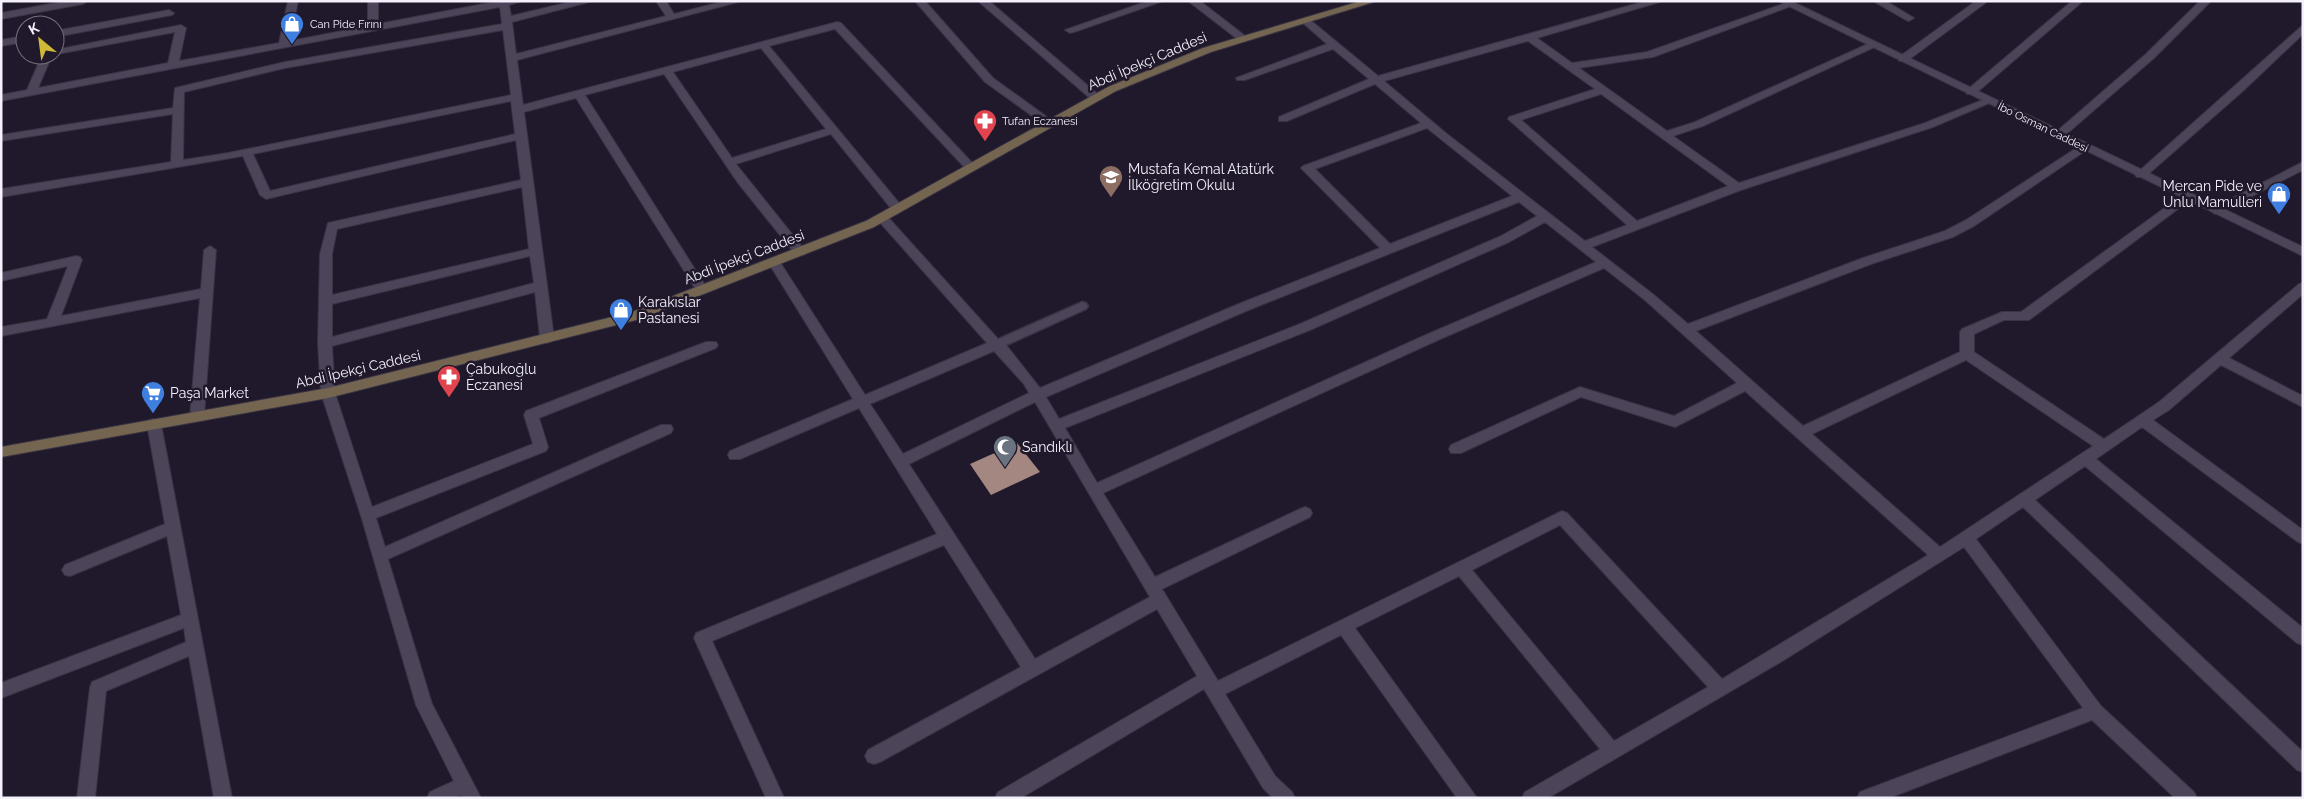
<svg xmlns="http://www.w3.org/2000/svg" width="2304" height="799" font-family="Raleway,sans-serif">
<rect width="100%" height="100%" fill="#20192b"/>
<path fill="#a38780" d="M 1017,443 L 1040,472 L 991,495 L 970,464 Z"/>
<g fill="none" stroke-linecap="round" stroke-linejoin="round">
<g stroke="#393342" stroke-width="3">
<path id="service" d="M 1082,302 L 1086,303 L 1088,306 L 1086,309 L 1002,347 L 994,347 L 992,344 L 994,341 Z"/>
</g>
<g stroke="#393342" stroke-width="2">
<g id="minor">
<path d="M 66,1 L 88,1 L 83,4 L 1,19 L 1,13 Z"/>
<path d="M 288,1 L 298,1 L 290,41 L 368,26 L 368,1 L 378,1 L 378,24 L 499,1 L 522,1 L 509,5 L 511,16 L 574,1 L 593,1 L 512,22 L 516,54 L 666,16 L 656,1 L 666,1 L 674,14 L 725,1 L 742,1 L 517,60 L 523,105 L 837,22 L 841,23 L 977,168 L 975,170 L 967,170 L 835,29 L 769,46 L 904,209 L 898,213 L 894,212 L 831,134 L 736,164 L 804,249 L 806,252 L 804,255 L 796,255 L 738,183 L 664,74 L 585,95 L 708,290 L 702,294 L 698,293 L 576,98 L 524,112 L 554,338 L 552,341 L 547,343 L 540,338 L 535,292 L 332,346 L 335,393 L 372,507 L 533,444 L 524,415 L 526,411 L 706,342 L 716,342 L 718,345 L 716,348 L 539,418 L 548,447 L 546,451 L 376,518 L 385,547 L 661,425 L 671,425 L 673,429 L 671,433 L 388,559 L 432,704 L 481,798 L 463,798 L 461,795 L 456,798 L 427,798 L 430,792 L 454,781 L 416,705 L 362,519 L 321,393 L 318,343 L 320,254 L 328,223 L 521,180 L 516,140 L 266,199 L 260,195 L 243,156 L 1,197 L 1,189 L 171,162 L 173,114 L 1,141 L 1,135 L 173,108 L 175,88 L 285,62 L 502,24 L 500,7 L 1,101 L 1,95 L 27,90 L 42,55 L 55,55 L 55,50 L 181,25 L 186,28 L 179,61 L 279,43 ZM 503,30 L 511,95 L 228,153 L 183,160 L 184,92 L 285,68 ZM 175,32 L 168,63 L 38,88 L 52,55 ZM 761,48 L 826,129 L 732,158 L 673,72 ZM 511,101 L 515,134 L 270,191 L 253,154 ZM 522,187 L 529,249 L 332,295 L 332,254 L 337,229 ZM 530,256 L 534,283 L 332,337 L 332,304 Z"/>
<path d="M 915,1 L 925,1 L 993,78 L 1054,122 L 1054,126 L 1046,126 L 985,82 Z"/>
<path d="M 978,1 L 989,1 L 1100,96 L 1100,100 L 1092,100 Z"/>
<path d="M 1148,1 L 1163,1 L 1074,32 L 1070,33 L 1065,30 Z"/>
<path d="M 1188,1 L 1200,1 L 1249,39 L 1244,42 L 1240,41 Z"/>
<path d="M 1646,1 L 1663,1 L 1537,38 L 1572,63 L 1647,52 L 1786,3 L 1789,2 L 1794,5 L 1653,57 L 1579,68 L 1667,131 L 1695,122 L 1870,43 L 1878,43 L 1879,45 L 1703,126 L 1673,136 L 1739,183 L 1925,123 L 1985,99 L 1989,98 L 1994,101 L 1933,127 L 1741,190 L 1592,247 L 1654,295 L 1688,324 L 1863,258 L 1945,231 L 1966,220 L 2081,145 L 2085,144 L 2091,147 L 1974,226 L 1953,237 L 1871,264 L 1696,331 L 1803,426 L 1960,352 L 1960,332 L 1962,329 L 2002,312 L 2021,312 L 2184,194 L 2188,193 L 2194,197 L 2029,320 L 2004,320 L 1974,334 L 1974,352 L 2104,439 L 2159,402 L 2299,284 L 2303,283 L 2303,294 L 2229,358 L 2303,396 L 2303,407 L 2221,365 L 2169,410 L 2153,420 L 2303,530 L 2303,544 L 2298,542 L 2142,427 L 2096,459 L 2303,628 L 2303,645 L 2297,643 L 2085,466 L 2035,500 L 2303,752 L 2303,772 L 2297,770 L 2023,507 L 1976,539 L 2101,706 L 2194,792 L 2197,798 L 2175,798 L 2092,720 L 1889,798 L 1857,798 L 1860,792 L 2083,708 L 1964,547 L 1784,660 L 1548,798 L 1522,798 L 1525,792 L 1600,749 L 1459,576 L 1355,628 L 1477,798 L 1457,798 L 1341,635 L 1225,694 L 1275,776 L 1292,792 L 1295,798 L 1273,798 L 1263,788 L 1204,689 L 1021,798 L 995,798 L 998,792 L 1197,676 L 1157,609 L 880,762 L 874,764 L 868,762 L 865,756 L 868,750 L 1021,667 L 944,545 L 712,641 L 784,798 L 766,798 L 694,638 L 696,633 L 937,534 L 859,408 L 740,459 L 730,459 L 728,455 L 730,451 L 853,399 L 768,262 L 770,259 L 778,259 L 865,395 L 987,343 L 876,218 L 878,215 L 886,215 L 999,340 L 1003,341 L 1040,388 L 1241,303 L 1380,248 L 1301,168 L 1303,166 L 1421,123 L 1375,84 L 1287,121 L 1279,121 L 1279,117 L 1369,79 L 1333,49 L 1245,80 L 1237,80 L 1236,78 L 1327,44 L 1303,23 L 1303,19 L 1309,19 L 1378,76 ZM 1528,41 L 1595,89 L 1509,117 L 1508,119 L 1627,225 L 1585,241 L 1447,134 L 1384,81 ZM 1601,94 L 1728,186 L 1637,221 L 1521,120 ZM 1427,128 L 1512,196 L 1390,244 L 1315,169 ZM 1519,202 L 1537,216 L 1501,236 L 1300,324 L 1059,419 L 1046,397 L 1251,309 ZM 1545,222 L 1596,262 L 1428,334 L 1097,483 L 1065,428 L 1310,330 L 1509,242 ZM 1604,268 L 1646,301 L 1737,383 L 1674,416 L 1580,387 L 1451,445 L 1449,449 L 1451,453 L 1461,453 L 1581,397 L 1675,427 L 1745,391 L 1928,555 L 1722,679 L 1567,513 L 1562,511 L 1218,681 L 1162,589 L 1310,517 L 1312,513 L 1310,509 L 1305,507 L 1300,509 L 1155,577 L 1103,493 L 1438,340 ZM 994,351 L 1024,384 L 1029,393 L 903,454 L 870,404 ZM 1966,360 L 2093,446 L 1940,547 L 1812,434 ZM 1035,402 L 1150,597 L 1035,659 L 909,464 ZM 1560,525 L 1708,687 L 1614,741 L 1472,570 Z"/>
<path d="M 1873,1 L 1886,1 L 1914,18 L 1909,21 L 1906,20 Z"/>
<path d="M 1976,1 L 1988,1 L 1907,61 L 1899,61 L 1899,57 Z"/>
<path d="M 2072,1 L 2083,1 L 1975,94 L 1967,94 L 1967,90 Z"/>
<path d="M 2200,1 L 2211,1 L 2154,58 L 2063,137 L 2055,137 L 2053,135 L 2055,133 L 2146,54 Z"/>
<path d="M 169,10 L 174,13 L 172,15 L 55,37 L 55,31 Z"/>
<path d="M 2303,25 L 2303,34 L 2244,90 L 2145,177 L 2137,177 L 2135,175 L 2137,173 Z"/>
<path d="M 25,36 L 25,42 L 1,46 L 1,40 Z"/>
<path d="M 2303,162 L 2303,170 L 2219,213 L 2215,214 L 2209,210 Z"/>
<path d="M 210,246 L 216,250 L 204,417 L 202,421 L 192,421 L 190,417 L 200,298 L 1,336 L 1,327 L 47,319 L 68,266 L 1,281 L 1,273 L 76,256 L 80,257 L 82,260 L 61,316 L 201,289 L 204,250 Z"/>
<path d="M 154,419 L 159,420 L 161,424 L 232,798 L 214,798 L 189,656 L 106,691 L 95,798 L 77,798 L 90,687 L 92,682 L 186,642 L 184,628 L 1,698 L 1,683 L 181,615 L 167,536 L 70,576 L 65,575 L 62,570 L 65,565 L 165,524 L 147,424 L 149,420 Z"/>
</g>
</g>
<g stroke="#393342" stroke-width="2">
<path id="tertiary" d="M 1778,1 L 1791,1 L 2303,247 L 2303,256 Z"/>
</g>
<g stroke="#393342" stroke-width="2">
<path id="secondary" d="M 1361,1 L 1377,1 L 1211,52 L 1116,91 L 874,227 L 640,319 L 328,398 L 1,457 L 1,447 L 328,388 L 632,312 L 866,221 L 1108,87 L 1203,48 Z"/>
</g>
<use href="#service" fill="#4c4459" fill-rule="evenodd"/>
<use href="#minor" fill="#4c4459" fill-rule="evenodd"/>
<use href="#tertiary" fill="#4c4459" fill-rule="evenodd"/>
<use href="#secondary" fill="#746551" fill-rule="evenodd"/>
</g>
<defs>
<g id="shop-pin" transform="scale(1.25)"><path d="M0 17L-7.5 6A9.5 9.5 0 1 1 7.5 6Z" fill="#3f7fe0" stroke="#20192b"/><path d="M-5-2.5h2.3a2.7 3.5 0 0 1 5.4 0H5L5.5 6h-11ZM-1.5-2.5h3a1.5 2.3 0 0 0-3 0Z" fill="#fff"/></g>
<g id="pharmacy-pin" transform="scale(1.25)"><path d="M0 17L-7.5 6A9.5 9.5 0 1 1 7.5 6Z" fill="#e0444e" stroke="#20192b"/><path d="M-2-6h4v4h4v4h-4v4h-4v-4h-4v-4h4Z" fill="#fff"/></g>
<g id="school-pin" transform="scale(1.25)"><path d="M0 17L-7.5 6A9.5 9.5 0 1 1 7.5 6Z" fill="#8d6e63" stroke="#20192b"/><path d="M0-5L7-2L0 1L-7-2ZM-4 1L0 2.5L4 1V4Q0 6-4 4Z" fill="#fff"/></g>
<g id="supermarket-pin" transform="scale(1.25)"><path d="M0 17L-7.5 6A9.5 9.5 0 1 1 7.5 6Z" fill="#3f7fe0" stroke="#20192b"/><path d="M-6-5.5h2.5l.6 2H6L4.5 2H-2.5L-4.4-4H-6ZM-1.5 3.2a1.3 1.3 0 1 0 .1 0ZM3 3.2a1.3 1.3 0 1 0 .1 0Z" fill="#fff"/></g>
<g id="mosque-pin" transform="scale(1.25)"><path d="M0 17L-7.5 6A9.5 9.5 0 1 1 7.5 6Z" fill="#6b7280" stroke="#20192b"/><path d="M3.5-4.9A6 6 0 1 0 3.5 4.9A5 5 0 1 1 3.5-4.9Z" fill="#fff"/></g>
</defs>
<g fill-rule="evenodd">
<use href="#shop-pin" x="292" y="24"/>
<use href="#pharmacy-pin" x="985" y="121"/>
<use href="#school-pin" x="1111" y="177"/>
<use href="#shop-pin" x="2279" y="194"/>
<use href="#shop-pin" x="621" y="310"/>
<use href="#pharmacy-pin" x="449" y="377"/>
<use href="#supermarket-pin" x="153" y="393"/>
<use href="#mosque-pin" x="1005" y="447"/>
</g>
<g text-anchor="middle" stroke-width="5" stroke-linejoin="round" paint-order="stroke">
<g font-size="11" fill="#f4f0fc" stroke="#20192b" text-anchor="start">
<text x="310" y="28">Can Pide Fırını</text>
<text x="1002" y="125">Tufan Eczanesi</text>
</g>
<g font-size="11" fill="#f4f0fc" stroke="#20192b">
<text transform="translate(2043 127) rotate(26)" y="4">İbo Osman Caddesi</text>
</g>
<g font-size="14" fill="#f4f0fc" stroke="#20192b">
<text transform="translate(1147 61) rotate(-23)" y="5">Abdi İpekçi Caddesi</text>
<text transform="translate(744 257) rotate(-21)" y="5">Abdi İpekçi Caddesi</text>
<text transform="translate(358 369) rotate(-13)" y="5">Abdi İpekçi Caddesi</text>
</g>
<g font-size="14" fill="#f4f0fc" stroke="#20192b" text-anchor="start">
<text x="1128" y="174">Mustafa Kemal Atatürk<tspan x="1128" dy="16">İlköğretim Okulu</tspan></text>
<text x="2262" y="191" text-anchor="end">Mercan Pide ve<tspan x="2262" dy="16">Unlu Mamulleri</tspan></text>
<text x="638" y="307">Karakıslar<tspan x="638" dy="16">Pastanesi</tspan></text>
<text x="466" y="374">Çabukoğlu<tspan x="466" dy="16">Eczanesi</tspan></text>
<text x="170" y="398">Paşa Market</text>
<text x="1022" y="452">Sandıklı</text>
</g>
</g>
<rect width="2304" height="799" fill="none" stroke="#f4f0fc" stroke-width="5"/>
<g transform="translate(40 40) rotate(331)"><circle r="24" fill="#20192b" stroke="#756f7f"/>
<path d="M0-4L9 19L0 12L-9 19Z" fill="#cfb837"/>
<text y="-8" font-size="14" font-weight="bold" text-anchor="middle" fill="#f4f0fc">K</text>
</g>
</svg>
